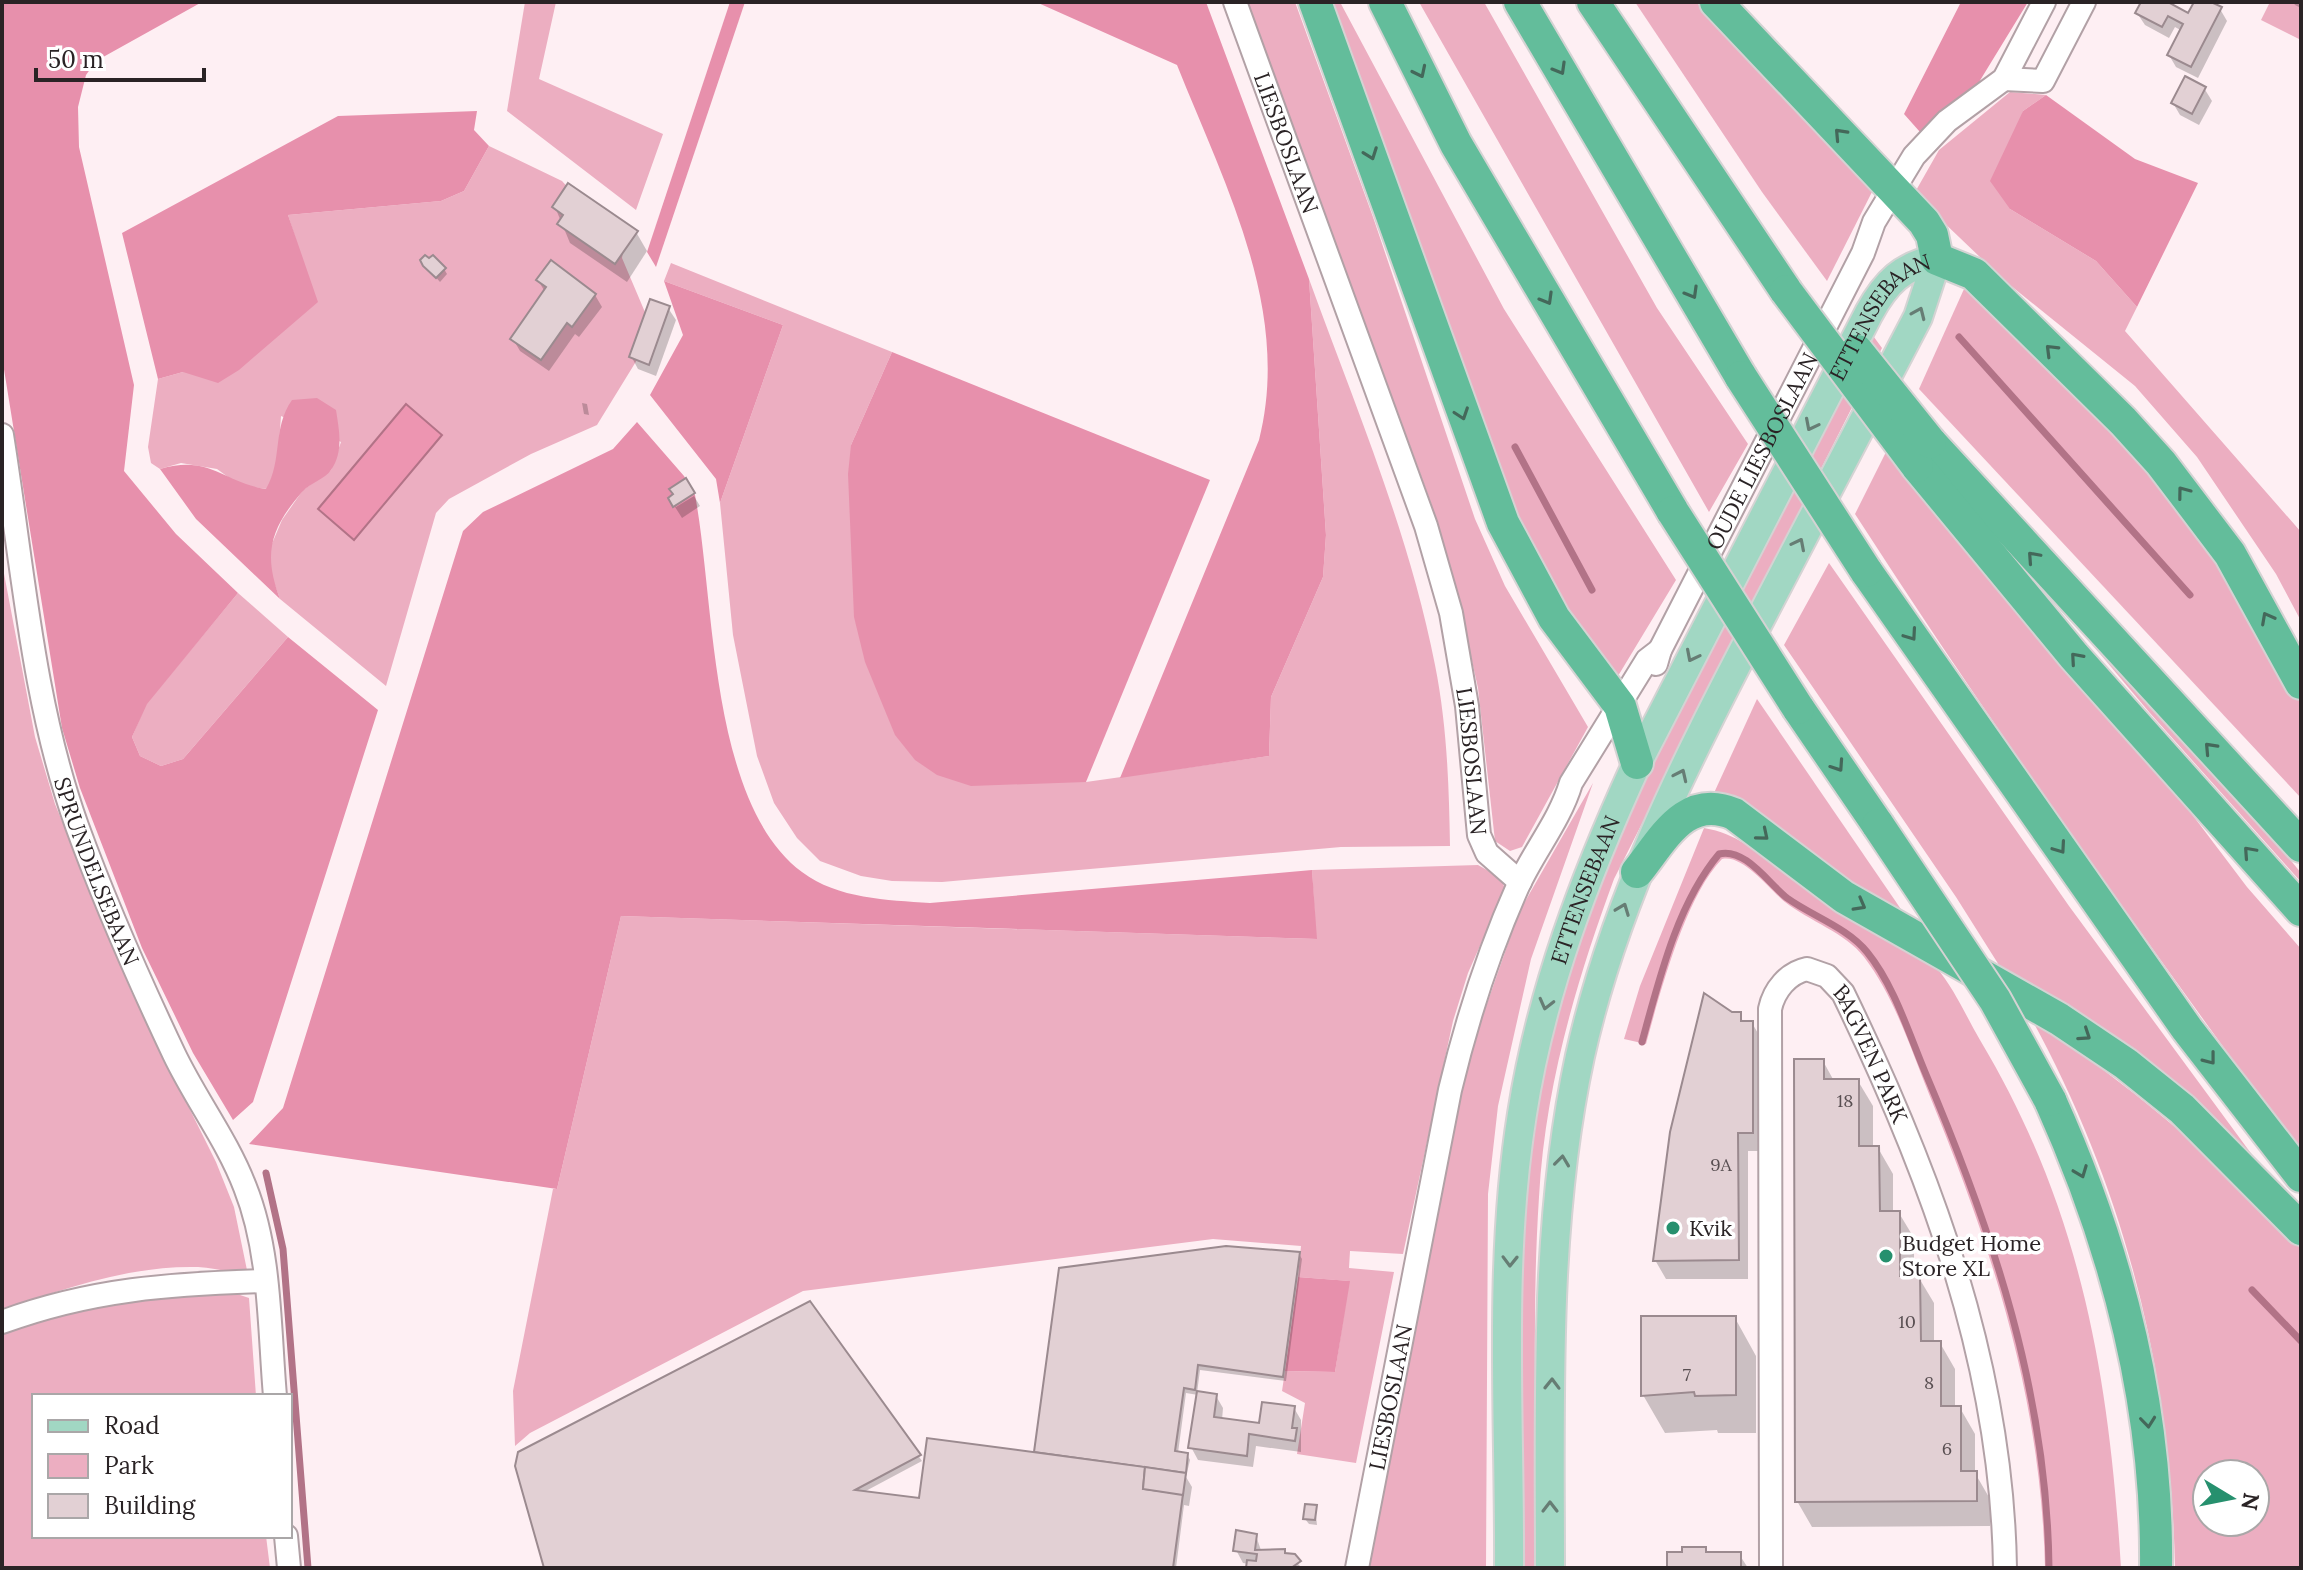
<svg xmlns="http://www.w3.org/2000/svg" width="2303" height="1570" font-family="Lora,serif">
<rect width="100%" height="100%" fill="#feeff3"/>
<g fill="#ecaec1" fill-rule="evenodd">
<path d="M 525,2 L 556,2 L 539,79 L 663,134 L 636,210 L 507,111 Z"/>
<path d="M 1247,2 L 1295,2 L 1373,217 L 1475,519 L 1505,586 L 1588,727 L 1522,847 L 1510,851 L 1495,841 L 1478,688 L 1453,576 L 1431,503 Z"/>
<path d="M 1324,2 L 1340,2 L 1504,309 L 1676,580 L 1618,676 L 1580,628 L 1518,526 Z"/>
<path d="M 1419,2 L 1484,2 L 1657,308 L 1748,444 L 1709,512 Z"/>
<path d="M 1635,2 L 1696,2 L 1874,188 L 1827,281 L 1762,192 Z"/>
<path d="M 2270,2 L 2301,2 L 2301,40 L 2261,20 Z"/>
<path d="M 2010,92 L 2046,95 L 2023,111 L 2010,209 L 2096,261 L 2137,307 L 2125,331 L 2301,532 L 2301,621 L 2276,574 L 2197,457 L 2135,386 L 2005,281 L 1914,194 L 1939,150 Z"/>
<path d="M 489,146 L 562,181 L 593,215 L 625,240 L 622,258 L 650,324 L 648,342 L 597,425 L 531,454 L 449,499 L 436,513 L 386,686 L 280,599 L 270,572 L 268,553 L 282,520 L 303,490 L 331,470 L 341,442 L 281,416 L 277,470 L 267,489 L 239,485 L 217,469 L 181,463 L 160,469 L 151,463 L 148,447 L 158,379 L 183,372 L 300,253 L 288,215 L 441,201 L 464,191 ZM 407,405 L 442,435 L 354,540 Z"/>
<path d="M 671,263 L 892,352 L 851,445 L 1086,782 L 1269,756 L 1271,697 L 1323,577 L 1326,535 L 1309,279 C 1355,406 1409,532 1435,665 C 1447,725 1449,785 1450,846 L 1341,847 L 942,882 L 892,881 L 861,876 L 820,861 L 797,838 L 774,803 L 757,756 L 733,635 L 720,503 L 783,325 L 664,281 Z"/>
<path d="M 1964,289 L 1982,299 L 2172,494 L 2242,587 L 2301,700 L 2301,798 L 1919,389 Z"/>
<path d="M 1871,333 L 1882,348 L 1614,879 C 1576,982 1545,1087 1539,1197 C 1531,1320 1537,1445 1537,1568 L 1524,1568 L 1521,1525 L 1522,1249 L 1534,1116 L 1560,995 L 1592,897 L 1636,796 Z"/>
<path d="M 1887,450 L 2041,638 L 2188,809 L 2247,887 L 2301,949 L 2301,1154 C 2148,944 1996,733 1855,514 Z"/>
<path d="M 1958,485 L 2221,774 L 2301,873 L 2301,882 L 2149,712 Z"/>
<path d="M 2,563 L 35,737 L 55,804 L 131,991 L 216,1162 L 234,1207 L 248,1275 C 231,1272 214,1268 198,1267 C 132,1265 63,1289 2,1310 Z"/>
<path d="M 1829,563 L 2069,906 L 2275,1186 L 2009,981 L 1956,897 L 1784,645 Z"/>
<path d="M 238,593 L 288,637 L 183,759 L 161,766 L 140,756 L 132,737 L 146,704 Z"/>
<path d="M 1757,699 L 1907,918 L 1840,882 L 1714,793 Z"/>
<path d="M 1593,783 L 1531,959 L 1498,1106 L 1488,1194 L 1486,1568 L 1367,1568 L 1448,1151 L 1474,1041 L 1519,912 Z"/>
<path d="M 1704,828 C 1748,835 1770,867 1806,889 C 1838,907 1869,926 1901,944 C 1911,951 1929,957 1936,967 C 1954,988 1966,1016 1980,1040 C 2081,1209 2109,1375 2121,1568 L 2045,1568 C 2041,1399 1993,1250 1929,1094 C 1911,1049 1894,996 1864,957 C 1846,933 1809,921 1785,902 C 1770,890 1743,854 1722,859 C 1685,897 1660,993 1646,1044 L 1624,1039 L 1640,986 Z"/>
<path d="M 1478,865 L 1501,878 L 1505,889 L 1468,973 L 1453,1021 L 1403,1254 L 1350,1251 L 1349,1268 L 1394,1272 L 1356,1463 L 1297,1454 L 1305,1403 L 1282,1391 L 1285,1371 L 1335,1372 L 1349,1281 L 1298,1277 L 1301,1246 L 1213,1239 L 803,1291 L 530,1433 L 515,1446 L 513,1391 L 553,1189 L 557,1189 L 621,916 L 1316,939 L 1312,870 Z"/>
<path d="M 2031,1018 C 2134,1089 2217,1156 2301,1249 L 2301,1568 L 2175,1568 C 2171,1374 2125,1189 2031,1018 ZM 2207,1474 L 2255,1474 L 2255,1522 L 2207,1522 Z"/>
<path d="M 225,1290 L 249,1298 L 256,1396 L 34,1396 L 34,1536 L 266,1536 L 270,1568 L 2,1568 L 2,1331 L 60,1310 Z"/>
</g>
<g fill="#e790ac">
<path d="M 2,2 L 202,2 L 96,61 L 86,75 L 78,107 L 79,147 L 134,385 L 124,471 L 176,534 L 238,593 L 147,704 L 132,737 L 140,756 L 161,766 L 183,759 L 288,637 L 378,710 L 253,1102 L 233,1120 L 193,1053 L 142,948 L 80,788 L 62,728 L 2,357 Z"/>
<path d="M 730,2 L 745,2 L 656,267 L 647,252 Z"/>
<path d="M 1036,2 L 1206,2 L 1309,279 L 1326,535 L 1323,577 L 1271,697 L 1269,756 L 1120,778 L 1259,440 C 1292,310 1224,183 1177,65 Z"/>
<path d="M 1961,2 L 2028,2 L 1976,87 L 1946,107 L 1920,132 L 1904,114 Z"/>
<path d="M 2046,95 L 2135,159 L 2198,183 L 2137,307 L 2096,261 L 2010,209 L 1990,181 L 2023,111 Z"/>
<path d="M 477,111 L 474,130 L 489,146 L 464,191 L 441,201 L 288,215 L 318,302 L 239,370 L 218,383 L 183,372 L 158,379 L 122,233 L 338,116 Z"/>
<path d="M 664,281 L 783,325 L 720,503 L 716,479 L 650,395 L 683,335 Z"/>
<path d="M 892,352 L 1210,480 L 1086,782 L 971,786 L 937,775 L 915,760 L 895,735 L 865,662 L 854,617 L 848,474 L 851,445 Z"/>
<path d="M 317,398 L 336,410 C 339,430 344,451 331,470 C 325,479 310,483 302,492 C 270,529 263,554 280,599 L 196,519 L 160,469 C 210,454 222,482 266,489 C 283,460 272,428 292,400 Z"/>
<path d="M 637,422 L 684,476 L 695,495 C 715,600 709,803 802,872 C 838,899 887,900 930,903 L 1312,870 L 1317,939 L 621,916 L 557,1189 L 249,1144 L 283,1108 L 463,531 L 483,512 L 613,449 Z"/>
<path d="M 1298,1277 L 1350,1281 L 1335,1372 L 1285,1371 Z"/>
</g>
<path fill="#ed95b1" stroke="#b27387" stroke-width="2" d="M 406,404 L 442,435 L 354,540 L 318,509 Z"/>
<g fill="#0003">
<path d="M 2143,2 L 2164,2 L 2189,16 L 2197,2 L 2207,2 L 2220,9 L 2227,21 L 2198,78 L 2176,67 L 2169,55 L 2182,31 L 2175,27 L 2169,38 L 2145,25 L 2137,13 Z"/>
<path d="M 2293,2 L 2301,2 L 2301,8 L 2295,5 Z"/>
<path d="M 2204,88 L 2212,101 L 2199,125 L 2180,115 L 2173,103 Z"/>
<path d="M 555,207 L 636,232 L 647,251 L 627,282 L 570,243 Z"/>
<path d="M 425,265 L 444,269 L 447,274 L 440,282 Z"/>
<path d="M 538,280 L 595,295 L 602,307 L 579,337 L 575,334 L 549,371 L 520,351 L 513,339 L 545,292 Z"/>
<path d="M 668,308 L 676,320 L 656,376 L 638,369 L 631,356 Z"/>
<path d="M 582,403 L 587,404 L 589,415 L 584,414 Z"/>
<path d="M 694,496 L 700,506 L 682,518 L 670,499 L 676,507 Z"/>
<path d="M 1732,1014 L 1739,1014 L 1744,1023 L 1752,1023 L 1763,1042 L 1763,1151 L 1748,1151 L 1748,1279 L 1666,1279 L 1655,1260 Z"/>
<path d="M 1823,1061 L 1834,1081 L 1858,1081 L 1873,1106 L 1873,1148 L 1878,1148 L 1893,1174 L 1893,1213 L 1899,1213 L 1914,1238 L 1914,1278 L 1919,1278 L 1934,1303 L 1934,1343 L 1940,1343 L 1955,1369 L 1955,1408 L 1960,1408 L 1975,1434 L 1975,1473 L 1990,1499 L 1990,1526 L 1812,1527 L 1797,1501 Z"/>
<path d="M 1299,1254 L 1302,1259 L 1286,1381 L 1200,1370 L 1197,1393 L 1216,1396 L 1223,1408 L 1222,1420 L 1260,1425 L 1294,1408 L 1301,1420 L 1301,1452 L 1256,1446 L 1253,1467 L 1198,1460 L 1191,1447 L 1198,1395 L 1186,1393 L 1178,1453 L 1187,1454 L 1190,1460 L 1186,1477 L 1192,1487 L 1189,1506 L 1184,1505 L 1176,1568 L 546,1568 L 809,1303 L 922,1461 L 862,1493 L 921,1501 L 1036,1455 L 1061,1270 Z"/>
<path d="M 1735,1318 L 1756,1356 L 1756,1433 L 1718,1433 L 1717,1430 L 1665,1433 L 1643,1395 Z"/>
<path d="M 1315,1507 L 1317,1525 L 1309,1524 L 1305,1519 Z"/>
<path d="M 1256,1536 L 1262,1553 L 1270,1554 L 1271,1549 L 1284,1550 L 1302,1568 L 1248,1568 L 1249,1564 L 1243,1563 L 1236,1550 Z"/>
<path d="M 1704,1549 L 1707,1554 L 1739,1554 L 1748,1568 L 1669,1568 Z"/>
</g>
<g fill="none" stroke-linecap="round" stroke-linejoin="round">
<g stroke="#b27387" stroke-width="7">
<path d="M 1959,337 L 2190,595"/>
<path d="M 1515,447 L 1592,590"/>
<path d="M 1642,1042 C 1659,980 1677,904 1719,854 C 1745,847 1769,884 1787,898 C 1812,916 1848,928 1867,952 C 1894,985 1909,1034 1925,1072 C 1993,1232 2047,1393 2049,1568"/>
<path d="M 266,1173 L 283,1249 L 308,1568"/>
<path d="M 2252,1290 L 2301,1341"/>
</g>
</g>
<g fill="#e2d0d4" stroke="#9b8a8f" stroke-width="2">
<path d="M 2141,2 L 2168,2 L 2188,13 L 2194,2 L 2211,2 L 2222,7 L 2191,67 L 2167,55 L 2183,24 L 2168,16 L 2162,27 L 2135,13 Z"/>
<path d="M 2185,76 L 2206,87 L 2192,114 L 2171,103 Z"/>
<path d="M 568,183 L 638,231 L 615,264 L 557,224 L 563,215 L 552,207 Z"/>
<path d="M 425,255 L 429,258 L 433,255 L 446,268 L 436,278 L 423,266 L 420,260 Z"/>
<path d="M 551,260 L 596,294 L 572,327 L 567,323 L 541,360 L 510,339 L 546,287 L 536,280 Z"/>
<path d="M 650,299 L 670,306 L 649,365 L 629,357 Z"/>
<path d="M 686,478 L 695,493 L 673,507 L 668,498 L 673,494 L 669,489 Z"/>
<path d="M 1704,993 L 1732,1012 L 1741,1012 L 1741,1021 L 1753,1021 L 1753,1133 L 1738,1133 L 1739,1260 L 1653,1261 L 1670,1132 Z"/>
<path d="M 1794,1059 L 1824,1059 L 1824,1079 L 1859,1079 L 1859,1146 L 1879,1146 L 1880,1211 L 1900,1211 L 1900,1276 L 1920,1276 L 1921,1341 L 1941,1341 L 1941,1406 L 1961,1406 L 1961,1471 L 1977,1471 L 1977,1501 L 1795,1502 Z"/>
<path d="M 1226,1246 L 1300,1252 L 1283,1377 L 1198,1365 L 1195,1390 L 1184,1388 L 1175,1451 L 1188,1453 L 1186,1473 L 1034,1452 L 1059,1268 Z"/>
<path d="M 810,1301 L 921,1455 L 855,1490 L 919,1498 L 927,1438 L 1145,1467 L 1143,1489 L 1183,1494 L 1173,1568 L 544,1568 L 515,1466 L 518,1452 Z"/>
<path d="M 1641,1316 L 1736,1316 L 1736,1395 L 1695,1396 L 1694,1392 L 1641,1396 Z"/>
<path d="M 1197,1391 L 1217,1394 L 1214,1417 L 1259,1423 L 1262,1402 L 1295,1406 L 1292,1428 L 1297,1428 L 1295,1441 L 1249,1434 L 1247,1456 L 1188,1448 Z"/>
<path d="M 1145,1467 L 1186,1473 L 1183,1495 L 1143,1489 Z"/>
<path d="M 1305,1504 L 1317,1505 L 1315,1520 L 1303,1519 Z"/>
<path d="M 1236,1530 L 1257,1534 L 1255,1550 L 1285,1549 L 1285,1553 L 1295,1554 L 1301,1561 L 1291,1568 L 1246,1568 L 1247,1560 L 1256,1561 L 1257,1554 L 1233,1551 Z"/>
<path d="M 1682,1547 L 1706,1547 L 1706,1552 L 1741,1552 L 1741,1568 L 1667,1568 L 1667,1552 L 1682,1552 Z"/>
</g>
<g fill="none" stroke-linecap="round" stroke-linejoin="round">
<g stroke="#b2a1a6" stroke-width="26">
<g id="minor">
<path id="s1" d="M 1235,2 L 1426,526 L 1451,613 L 1467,706 L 1479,835 L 1487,853 L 1520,882"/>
<path d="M 2004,79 L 2043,81 L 2084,2"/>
<path id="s2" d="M 2,435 C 23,567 32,700 77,826 C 105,903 139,980 174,1054 C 196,1100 227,1140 245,1187 C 271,1252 269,1328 275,1396"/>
<path id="s3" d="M 1656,664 L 1660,650 L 1863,253 L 1874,222 L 1914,156 L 1947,121 L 2004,79 L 2044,2"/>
<path d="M 2,1322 C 92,1289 171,1284 265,1281"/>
<path d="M 286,1536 L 289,1568"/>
<path id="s4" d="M 1357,1568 L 1450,1090 C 1467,1019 1488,953 1518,886 C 1534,851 1560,820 1571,783 L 1647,660 L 1660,650"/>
<path id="s5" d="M 1771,1568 L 1770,1009 C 1774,990 1788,973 1807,969 L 1827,976 L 1843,993 C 1931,1174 2002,1365 2005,1568"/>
</g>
</g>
<g stroke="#d4d3d3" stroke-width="32">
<g id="major">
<path id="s6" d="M 1509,1568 C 1510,1418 1498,1263 1522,1114 C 1541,991 1585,876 1637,763 L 1869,313 C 1886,282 1902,266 1937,259 L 1918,317 C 1864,419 1811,522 1757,625 C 1685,763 1614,902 1580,1056 C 1544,1223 1550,1398 1550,1568"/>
</g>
</g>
<g stroke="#d4d3d3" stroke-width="36">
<g id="highway">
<path d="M 1315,2 L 1503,523 L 1554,618 L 1620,706 L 1637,763"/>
<path d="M 1385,2 L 1456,144 L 1673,512"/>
<path d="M 1520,2 L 1741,377"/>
<path d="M 1593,2 L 1786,291"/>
<path d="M 1716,2 L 1924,222 L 1932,235 L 1937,259 L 1974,274 L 2123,421 L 2161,463 L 2230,554 L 2301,683"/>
<path d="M 1930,442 L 2301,846"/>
<path d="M 1917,466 L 2074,656 L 2301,910"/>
<path d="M 1866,571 L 2187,1029 L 2301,1176"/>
<path d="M 1798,708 L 1878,825"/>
<path d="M 1637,872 C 1663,840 1685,793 1734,814 L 1844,897 L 2059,1019 L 2126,1064 L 2182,1109 L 2301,1229"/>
<path d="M 2050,1100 C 2117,1249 2158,1404 2156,1568"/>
</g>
</g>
<use href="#minor" stroke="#fff" stroke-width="22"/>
<use href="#major" stroke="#a1d7c3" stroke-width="28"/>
<use href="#highway" stroke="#63bd9b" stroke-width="32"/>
<g stroke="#d4d3d3" stroke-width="36" stroke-linecap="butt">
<g id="highway-bridge">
<path d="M 1786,291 L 1917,466"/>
<path d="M 1857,351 L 1930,442"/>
<path d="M 1741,377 L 1866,571"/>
<path d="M 1673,512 L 1798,708"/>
<path d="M 1878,825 L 1995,1000 L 2050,1100"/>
</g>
</g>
<use href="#highway-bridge" stroke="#63bd9b" stroke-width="32"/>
</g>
<defs><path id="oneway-chevron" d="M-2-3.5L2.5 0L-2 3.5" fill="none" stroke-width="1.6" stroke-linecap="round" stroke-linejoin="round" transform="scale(2)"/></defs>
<g stroke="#44685a">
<use href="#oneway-chevron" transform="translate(1560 69) rotate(60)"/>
<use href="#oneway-chevron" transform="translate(1420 72) rotate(64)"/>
<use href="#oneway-chevron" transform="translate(1840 134) rotate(-133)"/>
<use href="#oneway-chevron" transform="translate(1371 154) rotate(70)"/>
<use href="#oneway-chevron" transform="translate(1692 293) rotate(60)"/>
<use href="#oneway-chevron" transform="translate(1547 299) rotate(60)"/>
<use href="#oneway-chevron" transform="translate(2051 350) rotate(-135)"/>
<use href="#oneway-chevron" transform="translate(1462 414) rotate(71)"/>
<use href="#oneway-chevron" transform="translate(2183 492) rotate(-127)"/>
<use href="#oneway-chevron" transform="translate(2033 557) rotate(-132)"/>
<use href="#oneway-chevron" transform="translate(2267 618) rotate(-118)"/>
<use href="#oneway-chevron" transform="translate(1911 635) rotate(55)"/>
<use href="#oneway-chevron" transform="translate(2076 658) rotate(-131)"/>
<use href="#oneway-chevron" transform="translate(2210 748) rotate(-133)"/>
<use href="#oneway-chevron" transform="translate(1838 766) rotate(56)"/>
<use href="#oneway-chevron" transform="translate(1763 835) rotate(40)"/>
<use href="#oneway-chevron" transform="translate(2060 848) rotate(55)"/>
<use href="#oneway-chevron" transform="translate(2249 852) rotate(-132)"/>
<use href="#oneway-chevron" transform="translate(1860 905) rotate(29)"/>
<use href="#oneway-chevron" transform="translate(2085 1035) rotate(34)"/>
<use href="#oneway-chevron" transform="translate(2210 1059) rotate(52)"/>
<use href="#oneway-chevron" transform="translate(2081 1172) rotate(69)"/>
<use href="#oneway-chevron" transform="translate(2148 1422) rotate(84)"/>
</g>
<g stroke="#667d74">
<use href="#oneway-chevron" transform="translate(1919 313) rotate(-66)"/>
<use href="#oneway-chevron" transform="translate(1811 425) rotate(117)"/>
<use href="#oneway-chevron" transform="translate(1799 544) rotate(-63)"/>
<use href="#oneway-chevron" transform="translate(1692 656) rotate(117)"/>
<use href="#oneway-chevron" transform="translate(1681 775) rotate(-65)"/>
<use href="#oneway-chevron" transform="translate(1623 909) rotate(-69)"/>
<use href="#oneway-chevron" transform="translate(1546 1004) rotate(104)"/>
<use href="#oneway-chevron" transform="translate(1562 1161) rotate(-83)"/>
<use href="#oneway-chevron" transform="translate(1510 1261) rotate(91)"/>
<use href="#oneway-chevron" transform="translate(1552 1384) rotate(-89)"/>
<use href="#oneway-chevron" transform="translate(1550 1507) rotate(-90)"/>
</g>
<g fill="#26906e" stroke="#fff" stroke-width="3">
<circle cx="1673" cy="1228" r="8"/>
<circle cx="1886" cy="1256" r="8"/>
</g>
<g text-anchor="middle" stroke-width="7" stroke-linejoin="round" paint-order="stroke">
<g font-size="18" fill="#584e51">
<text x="1845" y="1107">18</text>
<text x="1721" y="1171">9A</text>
<text x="1907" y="1328">10</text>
<text x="1687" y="1381">7</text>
<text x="1929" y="1389">8</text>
<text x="1947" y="1455">6</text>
</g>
<g font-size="22" fill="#2a2325" stroke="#fff">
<text dy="8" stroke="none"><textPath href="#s1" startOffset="150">LIESBOSLAAN</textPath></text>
<text dy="8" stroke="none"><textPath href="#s6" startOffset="1336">ETTENSEBAAN</textPath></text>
<text dy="8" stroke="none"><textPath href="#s3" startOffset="238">OUDE LIESBOSLAAN</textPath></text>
<text dy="8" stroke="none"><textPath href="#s1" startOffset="798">LIESBOSLAAN</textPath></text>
<text dy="8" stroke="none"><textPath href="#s2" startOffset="448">SPRUNDELSEBAAN</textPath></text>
<text dy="8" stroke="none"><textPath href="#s6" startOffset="688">ETTENSEBAAN</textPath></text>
<text dy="8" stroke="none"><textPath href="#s5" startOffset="728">BAGVEN PARK</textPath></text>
<text dy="8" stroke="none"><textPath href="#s4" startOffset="174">LIESBOSLAAN</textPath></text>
</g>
<g font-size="22" fill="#2a2325" stroke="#fff" text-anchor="start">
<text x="1689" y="1236">Kvik</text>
<text x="1902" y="1251">Budget Home<tspan x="1902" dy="25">Store XL</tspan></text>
</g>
</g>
<rect width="2303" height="1570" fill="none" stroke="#2a2325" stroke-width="8"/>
<rect x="32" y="1394" width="260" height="144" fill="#ffffff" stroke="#aaa7a8" stroke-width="2"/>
<rect x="48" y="1420" width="40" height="12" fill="#a1d7c3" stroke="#aaa7a8" stroke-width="2"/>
<text x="104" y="1434" font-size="24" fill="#2a2325">Road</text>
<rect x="48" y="1454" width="40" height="24" fill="#ecaec1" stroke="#aaa7a8" stroke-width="2"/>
<text x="104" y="1474" font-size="24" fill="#2a2325">Park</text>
<rect x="48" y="1494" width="40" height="24" fill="#e2d0d4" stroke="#aaa7a8" stroke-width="2"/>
<text x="104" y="1514" font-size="24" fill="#2a2325">Building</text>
<g transform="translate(2231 1498) rotate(100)"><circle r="38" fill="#ffffff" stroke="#aaa7a8" stroke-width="2"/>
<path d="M0-6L14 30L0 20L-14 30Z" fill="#26906e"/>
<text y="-12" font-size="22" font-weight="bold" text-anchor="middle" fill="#2a2325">N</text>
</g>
<path d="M36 68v12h168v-12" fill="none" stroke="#2a2325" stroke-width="4"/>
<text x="48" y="68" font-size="24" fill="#2a2325" stroke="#ffffff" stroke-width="6" paint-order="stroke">50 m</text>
</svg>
